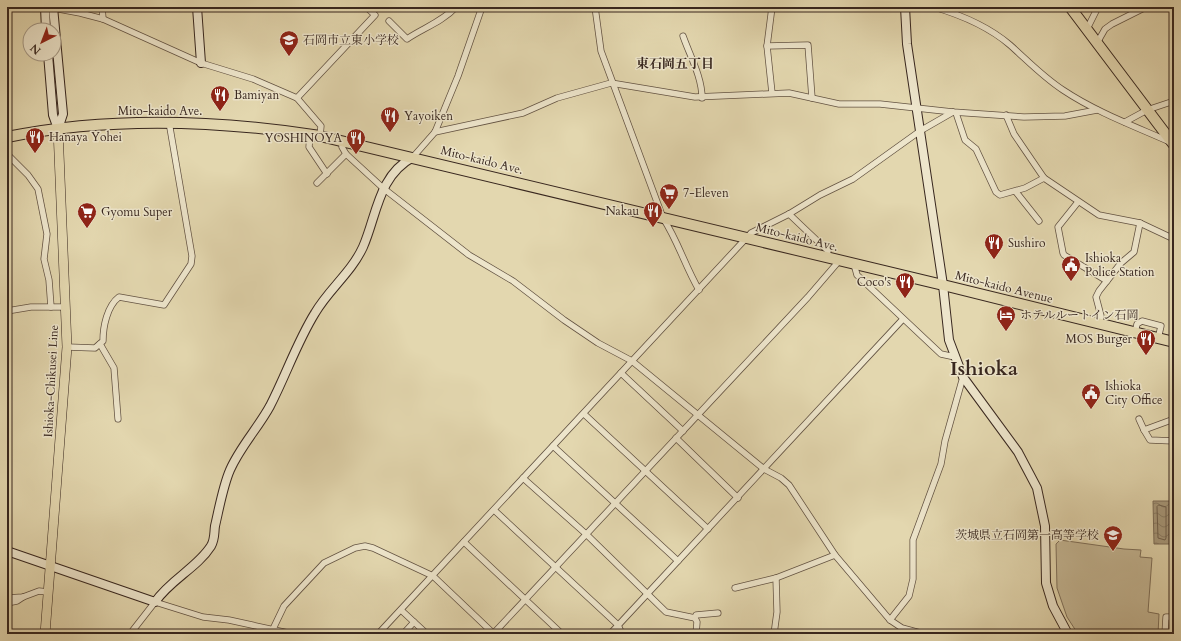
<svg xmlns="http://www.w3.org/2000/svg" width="1181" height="641" font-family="Cardo,'Noto Serif JP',serif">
<defs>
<pattern id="water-waves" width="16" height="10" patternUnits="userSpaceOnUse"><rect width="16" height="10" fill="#a99b7e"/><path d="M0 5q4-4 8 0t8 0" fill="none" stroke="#8b7e67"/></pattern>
</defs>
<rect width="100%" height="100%" fill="#e3d7af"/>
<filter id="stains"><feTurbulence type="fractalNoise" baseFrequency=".005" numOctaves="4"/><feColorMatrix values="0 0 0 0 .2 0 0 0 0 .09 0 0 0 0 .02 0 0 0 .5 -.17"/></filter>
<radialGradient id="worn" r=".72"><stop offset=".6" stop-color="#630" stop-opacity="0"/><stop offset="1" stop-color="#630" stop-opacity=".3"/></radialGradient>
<path fill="#c6b997" stroke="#7f705b" d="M 1060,540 L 1124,549 L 1141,550 L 1140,557 L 1152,558 L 1148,612 L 1159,614 L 1158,634 L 1078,634 L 1067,617 L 1057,588 L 1056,544 Z"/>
<path fill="url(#water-waves)" stroke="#7c6d58" d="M 1153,501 L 1170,501 L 1171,544 L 1154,544 Z"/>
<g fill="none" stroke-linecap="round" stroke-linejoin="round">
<path stroke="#70614e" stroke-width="1" d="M 1159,505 L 1166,507 L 1166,538 L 1165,540 L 1158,538 L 1157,507 Z"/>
<g stroke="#635343" stroke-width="7">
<g id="street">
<path d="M 102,7 L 103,19"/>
<path d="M 595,7 L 601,51 L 663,218 C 678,241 685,266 699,290"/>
<path d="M 934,7 C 961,15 988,26 1010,45 C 1028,61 1043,77 1063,90 C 1096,112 1134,126 1170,142"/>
<path d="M 7,8 L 53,8 L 80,13 L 103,19 L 201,63 L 253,79 L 297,98 L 321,126 L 320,136"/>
<path d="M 389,21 L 407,39 C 423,28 442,22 456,7"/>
<path d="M 1087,29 L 1098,7"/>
<path d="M 683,36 C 690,56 702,77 702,98"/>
<path d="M 1097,43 L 1105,29 L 1112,24 L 1146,7"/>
<path d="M 767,46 L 808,45 L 812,98"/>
<path d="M 772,93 L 767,46 L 772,7"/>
<path d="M 297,98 L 375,15 L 366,7"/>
<path d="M 956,113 L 965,140 L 976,149 L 996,192 L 1000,195 L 1025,188 L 1044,178"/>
<path d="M 1006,115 L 1014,134 L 1044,178 L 1099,215 L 1140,223 L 1174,239"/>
<path d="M 1125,122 L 1147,110 L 1174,101"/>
<path d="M 435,132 L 523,113 L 557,98 L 611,83 L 695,97 L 789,93 L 839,104 L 880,104 L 953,112 L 1024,117 L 1065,116 L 1097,110"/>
<path d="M 310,134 L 309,147 L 327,174"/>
<path d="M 342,141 L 342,147 L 346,154 L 383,188 L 469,255 L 513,281 L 564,320 L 598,343 L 632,361 L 764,469 L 781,478 L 789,485 L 835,555 L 890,620 L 902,628 L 924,634"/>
<path d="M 7,154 L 28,175 L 38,189 L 47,234 L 44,259 L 49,280 L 51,307"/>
<path d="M 413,157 L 435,132 L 458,76 L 482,7"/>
<path d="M 317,183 L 346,154"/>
<path d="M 1016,192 L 1039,221"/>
<path d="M 1078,202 L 1058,227 L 1063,253 L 1064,255 L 1107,281"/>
<path d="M 789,214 L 828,251 L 826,258"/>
<path d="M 854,264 L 857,275 L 941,354 L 955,357"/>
<path d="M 7,311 L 31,307 L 66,307"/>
<path d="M 1099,324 L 1101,316 L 1096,297 L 1099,291 L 1121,263 L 1134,252 L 1140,223"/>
<path d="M 1135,333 L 1137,324 L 1142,321 L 1161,326 L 1158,339"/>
<path d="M 100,344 L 114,368 L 118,419"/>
<path d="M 67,347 L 95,348 L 103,341 C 103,327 107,306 119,297 L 164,305 L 191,264 L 192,256 L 169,122"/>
<path d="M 621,373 L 683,431"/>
<path d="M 584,414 L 708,529"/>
<path d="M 1139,419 L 1144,430 L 1174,419"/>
<path d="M 1144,430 L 1150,440 L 1174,441"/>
<path d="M 676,438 L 738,498"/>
<path d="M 553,446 L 678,561"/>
<path d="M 523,478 L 586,534 L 666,612 L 695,618 L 697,622 L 696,634"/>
<path d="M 494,510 L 618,625 L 622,634"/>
<path d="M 464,542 L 562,634"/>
<path d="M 735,588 L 776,578 L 835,555"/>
<path d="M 7,598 L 23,597 L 39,591 L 48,592"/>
<path d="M 7,603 L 17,601 L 23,597"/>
<path d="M 401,610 L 427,634"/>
<path d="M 695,618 L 696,615 L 718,613"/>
<path d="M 890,620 L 909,596 L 913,579 L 913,540 L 941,464 L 945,441 L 963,377"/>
<path d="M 273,629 L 284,606 L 324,563 L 355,548 L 365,546 L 373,548 L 433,576 L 494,634"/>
<path d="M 130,634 L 155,602 L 203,617 L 229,620 L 293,634"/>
<path d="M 378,634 L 751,233 L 789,214 L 820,195 L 853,179 L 920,131 L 953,112"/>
<path d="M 403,634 L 414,622"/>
<path d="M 493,634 L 808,297 L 839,261"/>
<path d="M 610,634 L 903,319"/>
<path d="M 774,634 L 777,612 L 776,578"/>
<path d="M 1165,634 L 1166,617 L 1174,617"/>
</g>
</g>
<g stroke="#38271f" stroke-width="10">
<g id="secondary">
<path d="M 45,7 L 46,30"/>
<path d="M 53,7 L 63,114 L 58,129"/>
<path d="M 197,7 L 201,63"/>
<path d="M 905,7 L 907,44 L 943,285 L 949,340 L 963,377 L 1018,452 L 1037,488 L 1045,526 L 1046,583 L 1053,606 L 1068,634"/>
<path d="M 48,54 L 53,115 L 58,129"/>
<path d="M 7,551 L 155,602 C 171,579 197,568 211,546 C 215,539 214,533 215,526 C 219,509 223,486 230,470 C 240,447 258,428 270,406 C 286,375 297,342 315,313 C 329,289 351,273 363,247 C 377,215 378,176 413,157"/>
</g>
</g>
<g stroke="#38271f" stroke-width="10">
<path id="primary" d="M 45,634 L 67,347 L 58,129"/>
</g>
<g stroke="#38271f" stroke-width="12">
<g id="highway">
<path d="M 1070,7 L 1174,145"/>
<path d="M 7,137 C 110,116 217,120 320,136 L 943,285 L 1174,342"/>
</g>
</g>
<use href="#street" stroke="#ede5cb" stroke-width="5.5"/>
<use href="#secondary" stroke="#ede5cb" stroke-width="8"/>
<use href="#primary" stroke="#e3d7af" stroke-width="9"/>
<use href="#highway" stroke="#e3d7af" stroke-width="10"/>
</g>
<defs>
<g id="school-pin" transform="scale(1)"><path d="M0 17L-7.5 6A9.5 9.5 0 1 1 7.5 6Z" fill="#8f2418" stroke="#ede5cb"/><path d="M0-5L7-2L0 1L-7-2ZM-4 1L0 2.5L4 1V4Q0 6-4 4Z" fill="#fff"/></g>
<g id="restaurant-pin" transform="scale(1)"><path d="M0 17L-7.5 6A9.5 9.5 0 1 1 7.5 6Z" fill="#8f2418" stroke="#ede5cb"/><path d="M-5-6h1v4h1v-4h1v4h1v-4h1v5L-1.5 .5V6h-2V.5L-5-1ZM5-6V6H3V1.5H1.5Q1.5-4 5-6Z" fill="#fff"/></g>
<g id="supermarket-pin" transform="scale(1)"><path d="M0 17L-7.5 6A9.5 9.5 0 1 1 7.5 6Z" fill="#8f2418" stroke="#ede5cb"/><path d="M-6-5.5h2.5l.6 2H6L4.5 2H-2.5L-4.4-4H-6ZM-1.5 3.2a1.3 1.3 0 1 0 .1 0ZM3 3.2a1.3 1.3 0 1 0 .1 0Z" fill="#fff"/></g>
<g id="civic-pin" transform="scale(1)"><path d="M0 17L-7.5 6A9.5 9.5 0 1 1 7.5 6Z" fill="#8f2418" stroke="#ede5cb"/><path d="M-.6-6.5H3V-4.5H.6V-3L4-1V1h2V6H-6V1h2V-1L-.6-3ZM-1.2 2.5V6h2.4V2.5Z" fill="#fff"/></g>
<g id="hotel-pin" transform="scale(1)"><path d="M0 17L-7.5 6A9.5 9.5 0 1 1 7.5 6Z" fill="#8f2418" stroke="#ede5cb"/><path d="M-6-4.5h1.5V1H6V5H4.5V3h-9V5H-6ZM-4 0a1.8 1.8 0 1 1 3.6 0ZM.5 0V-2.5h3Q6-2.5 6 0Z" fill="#fff"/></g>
</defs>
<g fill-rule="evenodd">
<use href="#school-pin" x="289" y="40"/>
<use href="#restaurant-pin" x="220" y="95"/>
<use href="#restaurant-pin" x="390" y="116"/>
<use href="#restaurant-pin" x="35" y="137"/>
<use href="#restaurant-pin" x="356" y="138"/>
<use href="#supermarket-pin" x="669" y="193"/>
<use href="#restaurant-pin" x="653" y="211"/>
<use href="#supermarket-pin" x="87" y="212"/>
<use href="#restaurant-pin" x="994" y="243"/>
<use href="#civic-pin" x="1071" y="265"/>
<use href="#restaurant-pin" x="905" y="282"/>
<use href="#hotel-pin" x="1006" y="315"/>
<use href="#restaurant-pin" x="1146" y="339"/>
<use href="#civic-pin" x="1091" y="393"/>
<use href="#school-pin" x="1113" y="535"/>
</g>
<g text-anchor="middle" stroke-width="3" stroke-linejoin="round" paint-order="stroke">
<g font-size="12" fill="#38271f" stroke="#ede5cb" text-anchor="start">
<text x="303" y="44">石岡市立東小学校</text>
<text x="234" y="99">Bamiyan</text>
<text x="404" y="120">Yayoiken</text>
<text x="49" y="141">Hanaya Yohei</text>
<text x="342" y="142" text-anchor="end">YOSHINOYA</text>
<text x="683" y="197">7-Eleven</text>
<text x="639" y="215" text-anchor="end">Nakau</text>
<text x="101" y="216">Gyomu Super</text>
<text x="1008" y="247">Sushiro</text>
<text x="1085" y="262">Ishioka<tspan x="1085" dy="14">Police Station</tspan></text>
<text x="891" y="286" text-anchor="end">Coco's</text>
<text x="1020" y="319">ホテルルートイン石岡</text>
<text x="1132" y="343" text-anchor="end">MOS Burger</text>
<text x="1105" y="390">Ishioka<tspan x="1105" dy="14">City Office</tspan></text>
<text x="1099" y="539" text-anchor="end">茨城県立石岡第一高等学校</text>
</g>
<g font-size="12" fill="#38271f" stroke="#ede5cb">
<text x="160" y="115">Mito-kaido Ave.</text>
<text transform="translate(482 160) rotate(14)" y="4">Mito-kaido Ave.</text>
<text transform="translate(797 237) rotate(14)" y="4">Mito-kaido Ave.</text>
<text transform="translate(1004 287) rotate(14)" y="4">Mito-kaido Avenue</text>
<text transform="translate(51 381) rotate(-87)" y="4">Ishioka-Chikusei Line</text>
</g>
<g font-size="13" font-weight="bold" fill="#38271f" stroke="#ede5cb">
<text x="675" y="68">東石岡五丁目</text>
</g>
<g font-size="20" font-weight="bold" fill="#38271f" stroke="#ede5cb">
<text x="984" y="375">Ishioka</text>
</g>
</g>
<rect width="1181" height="641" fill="none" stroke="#e3d7af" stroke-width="24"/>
<rect x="8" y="8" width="1165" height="625" fill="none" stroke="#38271f" stroke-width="2"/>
<rect x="12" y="12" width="1157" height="617" fill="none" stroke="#38271f"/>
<g transform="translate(42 42) rotate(222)"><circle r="19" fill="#ede5cb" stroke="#a59986"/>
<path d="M0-3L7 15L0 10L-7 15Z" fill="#8f2418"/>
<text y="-6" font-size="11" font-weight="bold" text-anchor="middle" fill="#38271f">N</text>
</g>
<rect width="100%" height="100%" filter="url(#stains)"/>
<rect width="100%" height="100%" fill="url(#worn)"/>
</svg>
